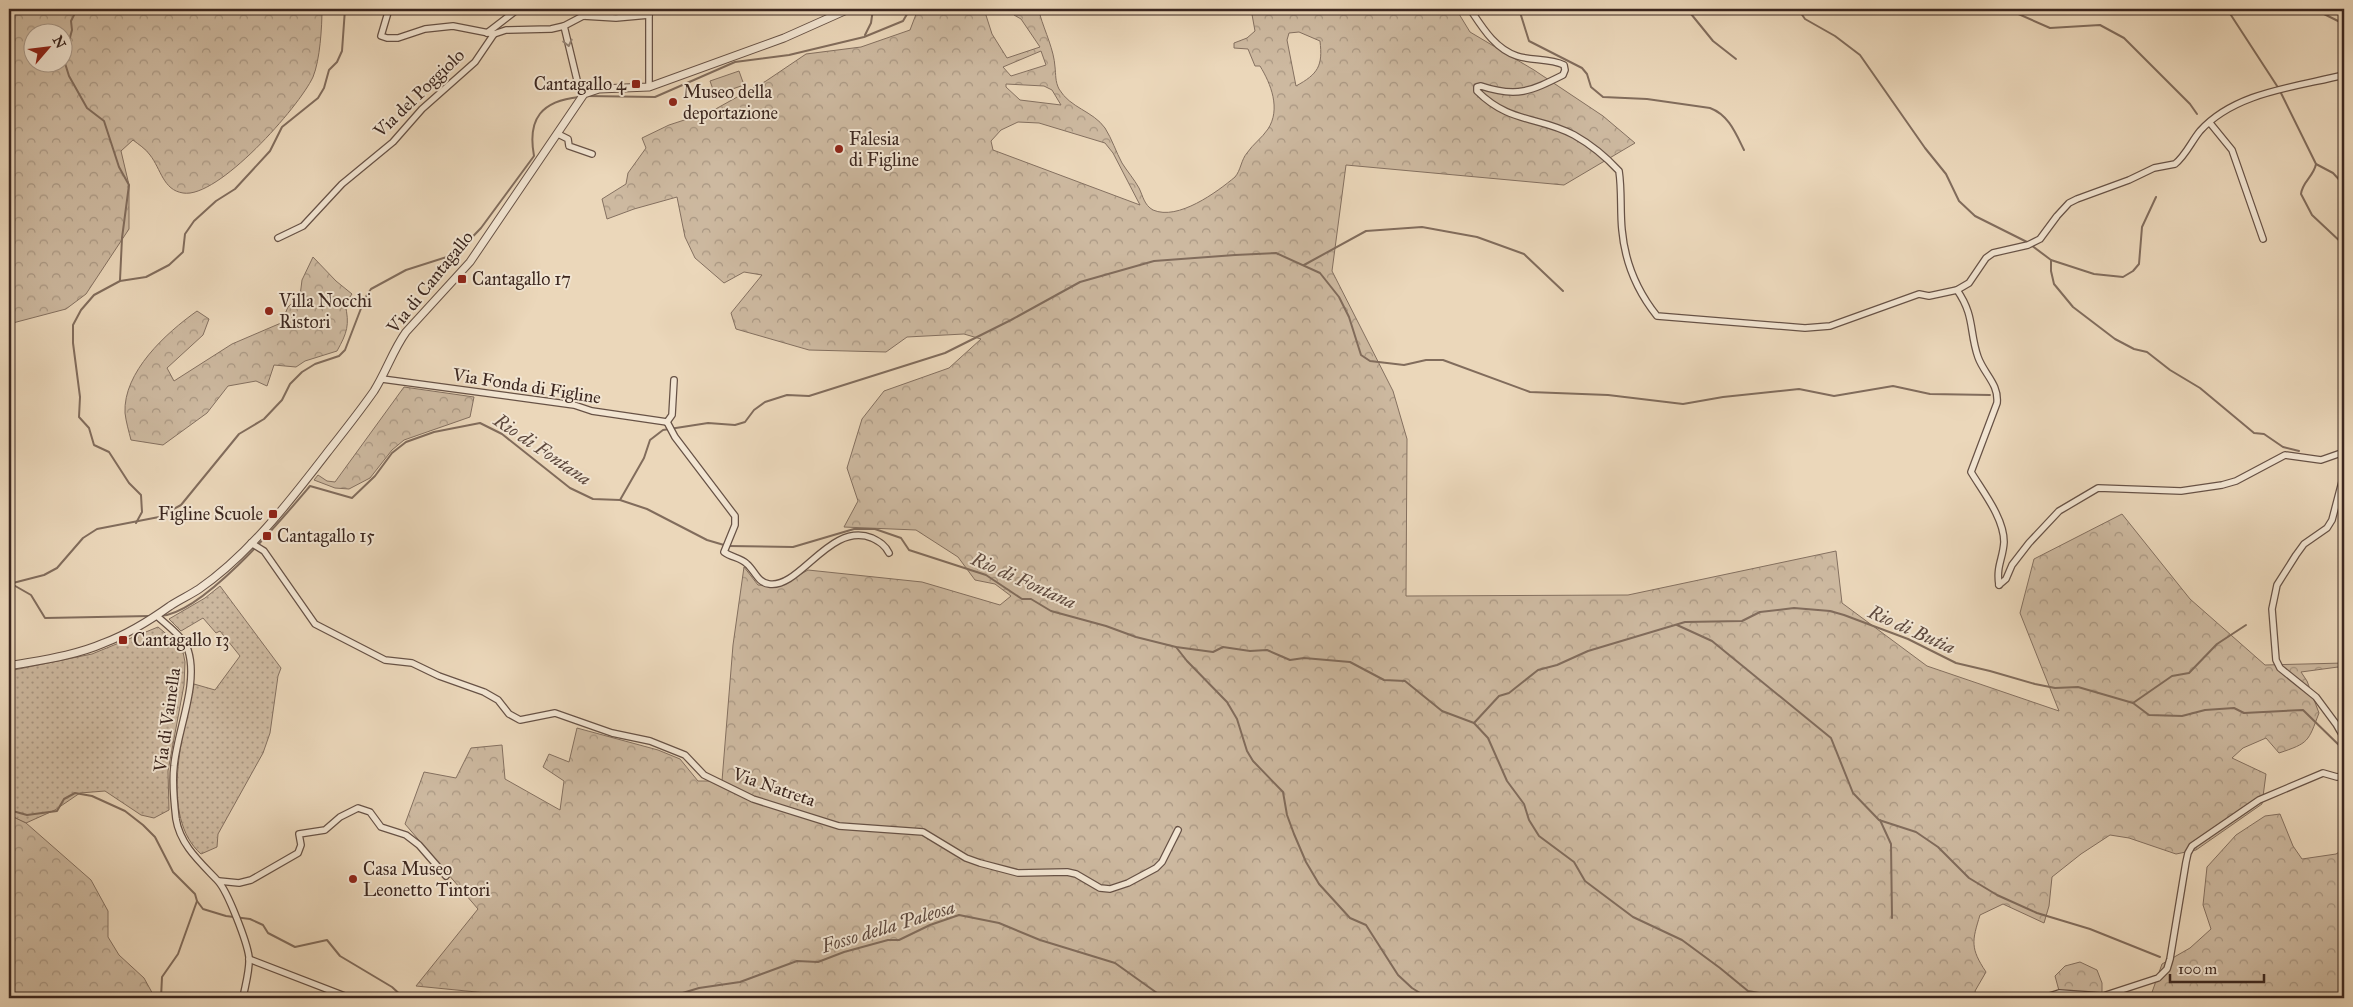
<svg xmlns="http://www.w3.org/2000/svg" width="2353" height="1007" font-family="'IM FELL Great Primer',serif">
<defs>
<pattern id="grass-dots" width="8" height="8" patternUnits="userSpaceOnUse" patternTransform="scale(1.25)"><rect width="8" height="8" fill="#cdb9a0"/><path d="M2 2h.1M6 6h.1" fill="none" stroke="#a89682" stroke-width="1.8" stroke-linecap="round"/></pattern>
<pattern id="forest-crowns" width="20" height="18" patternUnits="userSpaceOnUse" patternTransform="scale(1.25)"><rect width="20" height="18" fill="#cdb9a0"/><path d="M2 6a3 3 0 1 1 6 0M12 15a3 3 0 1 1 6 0" fill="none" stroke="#a89682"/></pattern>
</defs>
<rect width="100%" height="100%" fill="#ebd7ba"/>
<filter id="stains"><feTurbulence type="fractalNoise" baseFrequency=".004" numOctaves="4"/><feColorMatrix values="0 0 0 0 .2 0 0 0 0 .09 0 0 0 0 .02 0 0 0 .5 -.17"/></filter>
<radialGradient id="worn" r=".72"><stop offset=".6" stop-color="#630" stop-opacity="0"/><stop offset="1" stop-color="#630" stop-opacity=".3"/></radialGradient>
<g fill="url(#grass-dots)" stroke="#847060">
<path d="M 220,586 L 281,668 L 278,676 L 270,733 L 263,753 L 218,834 L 217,847 L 201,854 C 159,817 183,731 194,684 L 215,690 L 240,656 L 220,631 L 216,633 L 203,618 L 181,631 L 169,619 L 205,598 Z"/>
<path d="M 158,627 L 182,647 L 185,662 L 184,685 L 168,771 L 169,810 L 154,818 L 141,815 L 105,791 L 80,793 L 55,810 L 26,823 L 9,815 L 9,671 L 92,654 Z"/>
</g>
<g fill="url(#forest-crowns)" stroke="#847060" fill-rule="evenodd">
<path d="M 9,9 L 322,9 C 322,27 320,60 313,77 C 299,107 218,199 183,193 C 163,190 161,169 150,155 C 146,149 138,144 133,140 L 121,151 L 129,185 L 129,229 L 86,294 L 66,309 L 9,324 ZM 62,32 L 62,62 L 32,62 L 32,32 Z"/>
<path d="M 918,9 L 984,9 L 992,34 L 1007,58 L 1040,47 L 1021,19 L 1014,15 L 1014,9 L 1057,9 L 1040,15 C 1045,32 1054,50 1055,67 C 1056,75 1055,81 1059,89 C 1070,108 1093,111 1105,128 C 1112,139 1116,152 1122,163 C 1127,171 1134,179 1139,188 C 1143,196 1144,205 1153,210 C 1178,221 1217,192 1235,177 C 1241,170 1241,160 1247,153 C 1253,144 1262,138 1268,129 C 1281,109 1271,84 1260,66 L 1255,66 L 1248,49 L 1234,48 L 1234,43 L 1247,38 L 1255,31 L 1251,9 L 1456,9 L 1470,32 L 1534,70 L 1603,116 L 1635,143 L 1564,185 L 1346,165 L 1332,271 L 1393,391 L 1407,439 L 1406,596 L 1628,595 L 1836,551 L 1842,603 L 1927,666 L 2059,711 L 2020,613 L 2034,559 L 2122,514 L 2190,599 L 2265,665 L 2344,663 L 2344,675 L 2338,667 L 2301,672 L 2307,681 L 2319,713 C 2308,742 2309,743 2279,753 L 2266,738 L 2243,748 L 2232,758 L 2266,774 L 2262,804 L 2196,850 L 2176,854 L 2129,838 L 2110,835 L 2081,854 L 2052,877 L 2049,906 L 2044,923 L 2003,904 L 1980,915 C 1972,941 1970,948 1986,972 L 1975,991 L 1977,998 L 537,998 L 416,986 L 478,909 L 405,824 L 424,772 L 456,778 L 471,748 L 502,745 L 505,779 L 560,810 L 564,781 L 543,767 L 549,754 L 569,762 L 577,728 L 658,750 L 680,759 L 698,781 L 722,781 L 733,645 L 744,567 L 758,585 L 780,586 L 808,570 L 922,582 L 1000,605 L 1011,596 L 995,584 L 975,580 L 958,557 L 916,530 L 844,527 L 858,501 L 847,468 L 862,419 L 884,391 L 949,368 L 981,339 L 964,334 L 907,337 L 886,352 L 809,350 L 736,329 L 731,313 L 762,275 L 744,272 L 724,283 L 695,258 L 685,237 L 677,197 L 634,209 L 607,219 L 602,199 L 626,184 L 628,173 L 646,148 L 642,138 L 669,125 L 712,111 L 766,81 L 806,54 L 861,47 L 910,30 ZM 1299,32 L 1320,41 C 1323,66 1318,74 1296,86 L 1287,40 L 1289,33 ZM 1041,51 L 1046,65 L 1011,76 L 1003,67 ZM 1006,84 L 1044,86 L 1052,90 L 1061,105 L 1020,100 L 1006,87 ZM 1018,122 L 1039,123 L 1105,143 L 1113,153 L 1140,205 L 993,150 L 991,141 L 1001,130 Z"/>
<path d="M 313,257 L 336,281 L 352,294 L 345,304 C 350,325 347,333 337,351 L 305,361 L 296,367 L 274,365 L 267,386 L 256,381 L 228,386 L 207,413 L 163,445 L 131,440 C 129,432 126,422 125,413 C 123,372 166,333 197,311 L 209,319 L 203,335 L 167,368 L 174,381 L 232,344 L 281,323 L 288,307 L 300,296 L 302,280 Z"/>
<path d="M 404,387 L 474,397 L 470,417 L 404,440 L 392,450 L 370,478 L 349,489 L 335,488 L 314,480 L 318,475 L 327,481 L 335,482 Z"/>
<path d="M 2280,814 L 2293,846 L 2302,859 L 2336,854 L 2344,849 L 2344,998 L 2150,998 L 2162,964 L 2190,948 L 2211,929 L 2203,905 L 2207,867 L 2236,835 L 2265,816 Z"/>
<path d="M 9,815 L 26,823 L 91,880 L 108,911 L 108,937 L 119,955 L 144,978 L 155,998 L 9,998 Z"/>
<path d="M 2080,962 L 2097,970 L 2102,983 L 2102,998 L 2061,998 L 2055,976 L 2065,966 Z"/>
</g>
<path fill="#cdb9a0" stroke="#847060" d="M 739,71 L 744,85 L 715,95 L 710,81 Z"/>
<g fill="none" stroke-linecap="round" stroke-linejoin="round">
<g stroke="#816c5c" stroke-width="2">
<path d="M 77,9 L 71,21 L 72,30 L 64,60 L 69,76 L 87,108 L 104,121 L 119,167 L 129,185 L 122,238 L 120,280"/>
<path d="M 1519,9 L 1529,41 L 1582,68 L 1587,74 L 1591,87 L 1603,97 L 1647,99 L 1710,108 C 1729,115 1736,134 1744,150"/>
<path d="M 1687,9 L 1713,41 L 1736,59"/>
<path d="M 1798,9 L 1805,19 L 1835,36 L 1860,55 L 1925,148 L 1946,174 L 1959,201 L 1975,216 L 2027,242 L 2051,260 L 2094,274 L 2123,277 L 2133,271 L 2139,264 L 2142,227 L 2156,197"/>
<path d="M 2007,9 L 2050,28 L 2100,25 L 2124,38 L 2190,104 L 2197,114"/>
<path d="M 2227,9 L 2279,89 L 2316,164 L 2333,173 L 2344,185"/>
<path d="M 2320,9 L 2322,13 L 2344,24"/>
<path d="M 865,35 L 871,23 L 873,9"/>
<path d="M 586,96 L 655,97 L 735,62 L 789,55 L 864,37 L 903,21 L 910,9"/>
<path d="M 2316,164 C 2314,176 2302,182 2301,194 L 2312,215 L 2344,245"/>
<path d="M 2051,260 L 2051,271 L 2054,284 L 2073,307 L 2115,339 L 2134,349 L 2147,352 L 2170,370 L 2200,388 L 2254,433 L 2264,434 L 2283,447 L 2299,451"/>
<path d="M 1304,265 L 1366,231 L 1422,227 L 1477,237 L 1524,254 L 1563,291"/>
<path d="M 620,500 L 644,458 L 650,440 L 663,430 L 708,423 L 735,425 L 745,422 L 754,410 L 765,402 L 787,395 L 809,396 L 945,353 L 1011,320 L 1080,282 L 1154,261 L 1235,255 L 1276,253 L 1320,273 L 1339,297 L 1349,317 L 1361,355 L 1370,361 L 1404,365 L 1426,360 L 1443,360 L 1530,392 L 1608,395 L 1683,404 L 1723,397 L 1799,389 L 1834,396 L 1893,386 L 1930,394 L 1990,395"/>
<path d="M 136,523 L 142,512 L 141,495 L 129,483 L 109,452 L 94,445 L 89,428 L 79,417 L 80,397 L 73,343 L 73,325 L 81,310 L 94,295 L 120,281 L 146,277 L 169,265 L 183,252 L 185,234 L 194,221 L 216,201 L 235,189 L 270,151 L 282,127 L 318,98 L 324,88 L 329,70 L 337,62 L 342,51 L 345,9"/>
<path d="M 729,546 L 793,547 L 854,529 L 875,529 L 901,538 L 909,550 L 986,575 L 1022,599 L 1031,599 L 1051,611 L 1106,626 L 1136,637 L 1176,647 L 1213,652 L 1223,647 L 1250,651 L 1267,650 L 1290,660 L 1304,658 L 1350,662 L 1384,680 L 1405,681 L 1442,711 L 1474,723 L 1488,738 L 1507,781 L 1524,804 L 1529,820 L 1539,836 L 1574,862 L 1585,881 L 1633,917 L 1682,940 L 1720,968 L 1748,991 L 1787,998"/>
<path d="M 10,583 L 31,595 L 45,618 L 150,616"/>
<path d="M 9,584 L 44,575 L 57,568 L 83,538 L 97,529 L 159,517 L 181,505 L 239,434 L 264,419 L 282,400 L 290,384 L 302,372 L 315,364 L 339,356 L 345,350 L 365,298 L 371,289 L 406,270 L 456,254 L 481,228 L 534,156 C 527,118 542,101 579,97"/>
<path d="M 160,616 C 203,614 282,519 310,486 L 352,498 L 375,476 L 392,453 L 406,442 L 434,432 L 480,423 L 502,434 L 570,488 L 593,499 L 620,500 L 647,509 L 707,540 L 724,545"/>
<path d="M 1677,625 L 1712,641 L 1831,738 L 1853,793 L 1879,820 L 1916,832 L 1938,847 L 1969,878 L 1997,895 L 2037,913 L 2090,929 L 2160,957"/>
<path d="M 1176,647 L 1187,661 L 1227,702 L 1237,719 L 1247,751 L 1253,761 L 1283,792 L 1287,815 L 1294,834 L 1306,862 L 1319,884 L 1350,918 L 1366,925 L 1398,975 L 1412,988 L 1428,998"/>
<path d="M 2133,703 L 2172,676 L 2189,673 L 2217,644 L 2246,625"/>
<path d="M 1474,723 L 1499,696 L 1509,693 L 1538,670 L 1557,665 L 1588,651 L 1685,622 L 1742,621 L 1760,612 L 1794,608 L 1830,611 L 1844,615 L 1908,639 L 1956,663 L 1990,671 L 2035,684 L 2055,688 L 2078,687 L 2133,703 L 2149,715 L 2182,716 L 2205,710 L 2234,708 L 2244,713 L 2303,710 L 2344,750"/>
<path d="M 9,810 L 27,815 L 57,811 L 64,799 L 75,793 L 92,796 L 125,811 L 143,825 L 155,837 L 173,872 L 195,894 L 197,901 L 203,909 L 226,916 L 250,919 L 263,925 L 268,933 L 295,947 L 327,940 L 340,956 L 392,987 L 404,998"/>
<path d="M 1880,820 L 1891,844 L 1892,918"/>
<path d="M 161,998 L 162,977 L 178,954 L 197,901"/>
<path d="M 666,998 L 699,988 L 740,982 L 797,961 L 818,962 L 844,952 L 888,940 L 899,940 L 930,925 L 959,915 L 999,923 L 1040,940 L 1115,963 L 1164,998"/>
</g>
<g stroke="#675246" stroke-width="8">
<g id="minor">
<path d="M 389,9 L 381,36 L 387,38 L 398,38 L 425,29 L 453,26 L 494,34"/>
<path d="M 581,9 L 583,16"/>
<path d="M 1470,9 C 1482,27 1495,49 1517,56 C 1532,61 1549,58 1564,65 L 1565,70 L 1563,75 C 1531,91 1517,98 1481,86 L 1477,87 L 1477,91 C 1510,124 1539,116 1574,135 C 1590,144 1607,158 1619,171 C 1622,191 1620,211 1622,230 C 1625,263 1637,291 1657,316 L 1805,328 L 1830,326 L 1919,294 L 1929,296 L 1957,290 L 1969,283 L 1986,258 L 1993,253 L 2028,245 L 2040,239 L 2057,216 L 2069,203 L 2077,199 L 2129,180 L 2154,168 L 2175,164 C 2186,155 2191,142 2200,131 C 2235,92 2296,87 2344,75"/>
<path d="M 583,16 L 564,26 L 577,80 L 584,94"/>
<path d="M 583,16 L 616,18 L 649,15"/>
<path d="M 487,33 L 518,9"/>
<path d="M 649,87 L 649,15 L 651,9"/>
<path d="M 2210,123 L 2232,150 L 2263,239"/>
<path d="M 558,134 L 568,139 L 569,146 L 592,154"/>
<path d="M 278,238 L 303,226 L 342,184 L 393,142 L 422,109 L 475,62 L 494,34 L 506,30 L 551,29 L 564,26"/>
<path d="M 1957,290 C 1975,316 1969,331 1978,357 C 1984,374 1999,384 1997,403 L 1971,472 C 1983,492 2004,518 2004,542 C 2003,559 1996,566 1999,585"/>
<path d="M 382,379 L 574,405 L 592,411 L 667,422"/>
<path d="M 667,422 L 675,437 L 735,516 L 735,525 L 724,552 C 732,558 740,557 747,564 C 755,571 758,583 769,584 C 800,589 830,521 872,538 C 880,542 885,545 889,553"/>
<path d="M 667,422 L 672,415 L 674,380"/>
<path d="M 2344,474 L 2332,520 L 2327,528 L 2304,544 L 2296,555 L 2277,585 L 2272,609 L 2276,660 L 2280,668 L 2316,697 L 2336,724 L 2344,738"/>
<path d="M 251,543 L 264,551 L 315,624 L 385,660 L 412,663 L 439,676 L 484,692 L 498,700 L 509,714 L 520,720 L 555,713 L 612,733 L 650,741 L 685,755 L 704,775 L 753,799 L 839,826 L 923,832 L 966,858 L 980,863 L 1018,873 L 1067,872 L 1076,874 L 1100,888 L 1110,889 L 1128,883 L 1156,868 L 1162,862 L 1178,830"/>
<path d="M 1999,585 L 2006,579 L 2012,565 L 2029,543 L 2059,511 L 2098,488 L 2181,491 L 2222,485 L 2236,481 L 2285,455 L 2321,460 L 2344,452"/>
<path d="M 158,617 C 168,626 183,637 188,650 C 199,684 177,731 174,766 C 172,783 174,802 176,819 C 180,845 201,863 218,881 C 228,892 247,942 249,957 C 250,970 245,986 243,998"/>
<path d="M 219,881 L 239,883 L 251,880 L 298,853 L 301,845 L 299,834 L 325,830 L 340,817 L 358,808 L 370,812 L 381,827 L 406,835 L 419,845 L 446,876"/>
<path d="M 249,959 L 350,998"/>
<path d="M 2043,998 L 2059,993 L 2103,996 L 2158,978 L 2167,969 L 2170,959 L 2186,862 L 2188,853 L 2192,846 L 2259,800 L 2323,773 L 2337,777 L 2344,776"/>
</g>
</g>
<g stroke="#675246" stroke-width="9">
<path id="tertiary" d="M 9,666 C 41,660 74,656 104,643 C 128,634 149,621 170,606 C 179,600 190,595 199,589 C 250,554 293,497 330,449 C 345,430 360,411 374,391 C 386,372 393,350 406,332 L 470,262 L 584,94 L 599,89 L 649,87 L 784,38 L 849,9"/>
</g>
<use href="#minor" stroke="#f2e5d2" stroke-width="5.5"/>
<use href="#tertiary" stroke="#f2e5d2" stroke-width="7"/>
</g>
<defs><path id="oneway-chevron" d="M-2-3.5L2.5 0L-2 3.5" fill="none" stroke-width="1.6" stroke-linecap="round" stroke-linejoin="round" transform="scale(1.25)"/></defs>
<use stroke="#968678" href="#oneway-chevron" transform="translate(568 43) rotate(77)"/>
<g fill="#8f2418" stroke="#f2e5d2" stroke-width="2">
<rect x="631" y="79" width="10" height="10" rx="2.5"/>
<circle cx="673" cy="102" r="5"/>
<circle cx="839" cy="149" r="5"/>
<rect x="457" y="274" width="10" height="10" rx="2.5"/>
<circle cx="269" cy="311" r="5"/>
<rect x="268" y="509" width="10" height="10" rx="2.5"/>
<rect x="262" y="531" width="10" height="10" rx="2.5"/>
<rect x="118" y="635" width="10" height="10" rx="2.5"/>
<circle cx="353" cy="879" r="5"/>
</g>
<g text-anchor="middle" stroke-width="4" stroke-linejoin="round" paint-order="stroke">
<g font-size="18" fill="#3b261f" stroke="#f2e5d2" text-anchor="start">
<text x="626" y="90" text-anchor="end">Cantagallo 4</text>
<text x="683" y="98">Museo della<tspan x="683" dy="21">deportazione</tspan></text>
<text x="849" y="145">Falesia<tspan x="849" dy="21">di Figline</tspan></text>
<text x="472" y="285">Cantagallo 17</text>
<text x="279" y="307">Villa Nocchi<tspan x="279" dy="21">Ristori</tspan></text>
<text x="263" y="520" text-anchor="end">Figline Scuole</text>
<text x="277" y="542">Cantagallo 15</text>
<text x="133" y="646">Cantagallo 13</text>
<text x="363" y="875">Casa Museo<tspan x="363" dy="21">Leonetto Tintori</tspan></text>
</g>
<g font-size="18" fill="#3b261f" stroke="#f2e5d2">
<text transform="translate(419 93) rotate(-44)" y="6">Via del Poggiolo</text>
<text transform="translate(430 282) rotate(-51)" y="6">Via di Cantagallo</text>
<text transform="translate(527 386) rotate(9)" y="6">Via Fonda di Figline</text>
<text transform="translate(167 720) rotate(-82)" y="6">Via di Vainella</text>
<text transform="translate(774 787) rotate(19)" y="6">Via Natreta</text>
</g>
<g font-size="19" font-style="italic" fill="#5e493e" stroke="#f2e5d2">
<text transform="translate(543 449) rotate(34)" y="7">Rio di Fontana</text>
<text transform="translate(1024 580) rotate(24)" y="7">Rio di Fontana</text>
<text transform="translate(1912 629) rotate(24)" y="7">Rio di Butia</text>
<text transform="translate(888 926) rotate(-17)" y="7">Fosso della Paleosa</text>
</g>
</g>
<rect width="2353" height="1007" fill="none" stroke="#ebd7ba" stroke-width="30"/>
<rect x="10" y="10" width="2333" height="987" fill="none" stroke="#3b261f" stroke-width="2.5"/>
<rect x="15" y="15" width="2323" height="977" fill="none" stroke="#3b261f"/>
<g transform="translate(48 48) rotate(62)"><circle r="24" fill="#f2e5d2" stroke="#a9998a"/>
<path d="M0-4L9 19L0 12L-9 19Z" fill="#8f2418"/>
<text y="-8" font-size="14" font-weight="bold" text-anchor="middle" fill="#3b261f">N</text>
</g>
<path d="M2170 974v8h94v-8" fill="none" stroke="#3b261f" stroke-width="2.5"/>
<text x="2178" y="974" font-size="15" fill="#3b261f" stroke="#f2e5d2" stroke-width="4" paint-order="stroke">100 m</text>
<rect width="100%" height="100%" filter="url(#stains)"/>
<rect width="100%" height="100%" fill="url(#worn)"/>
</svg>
